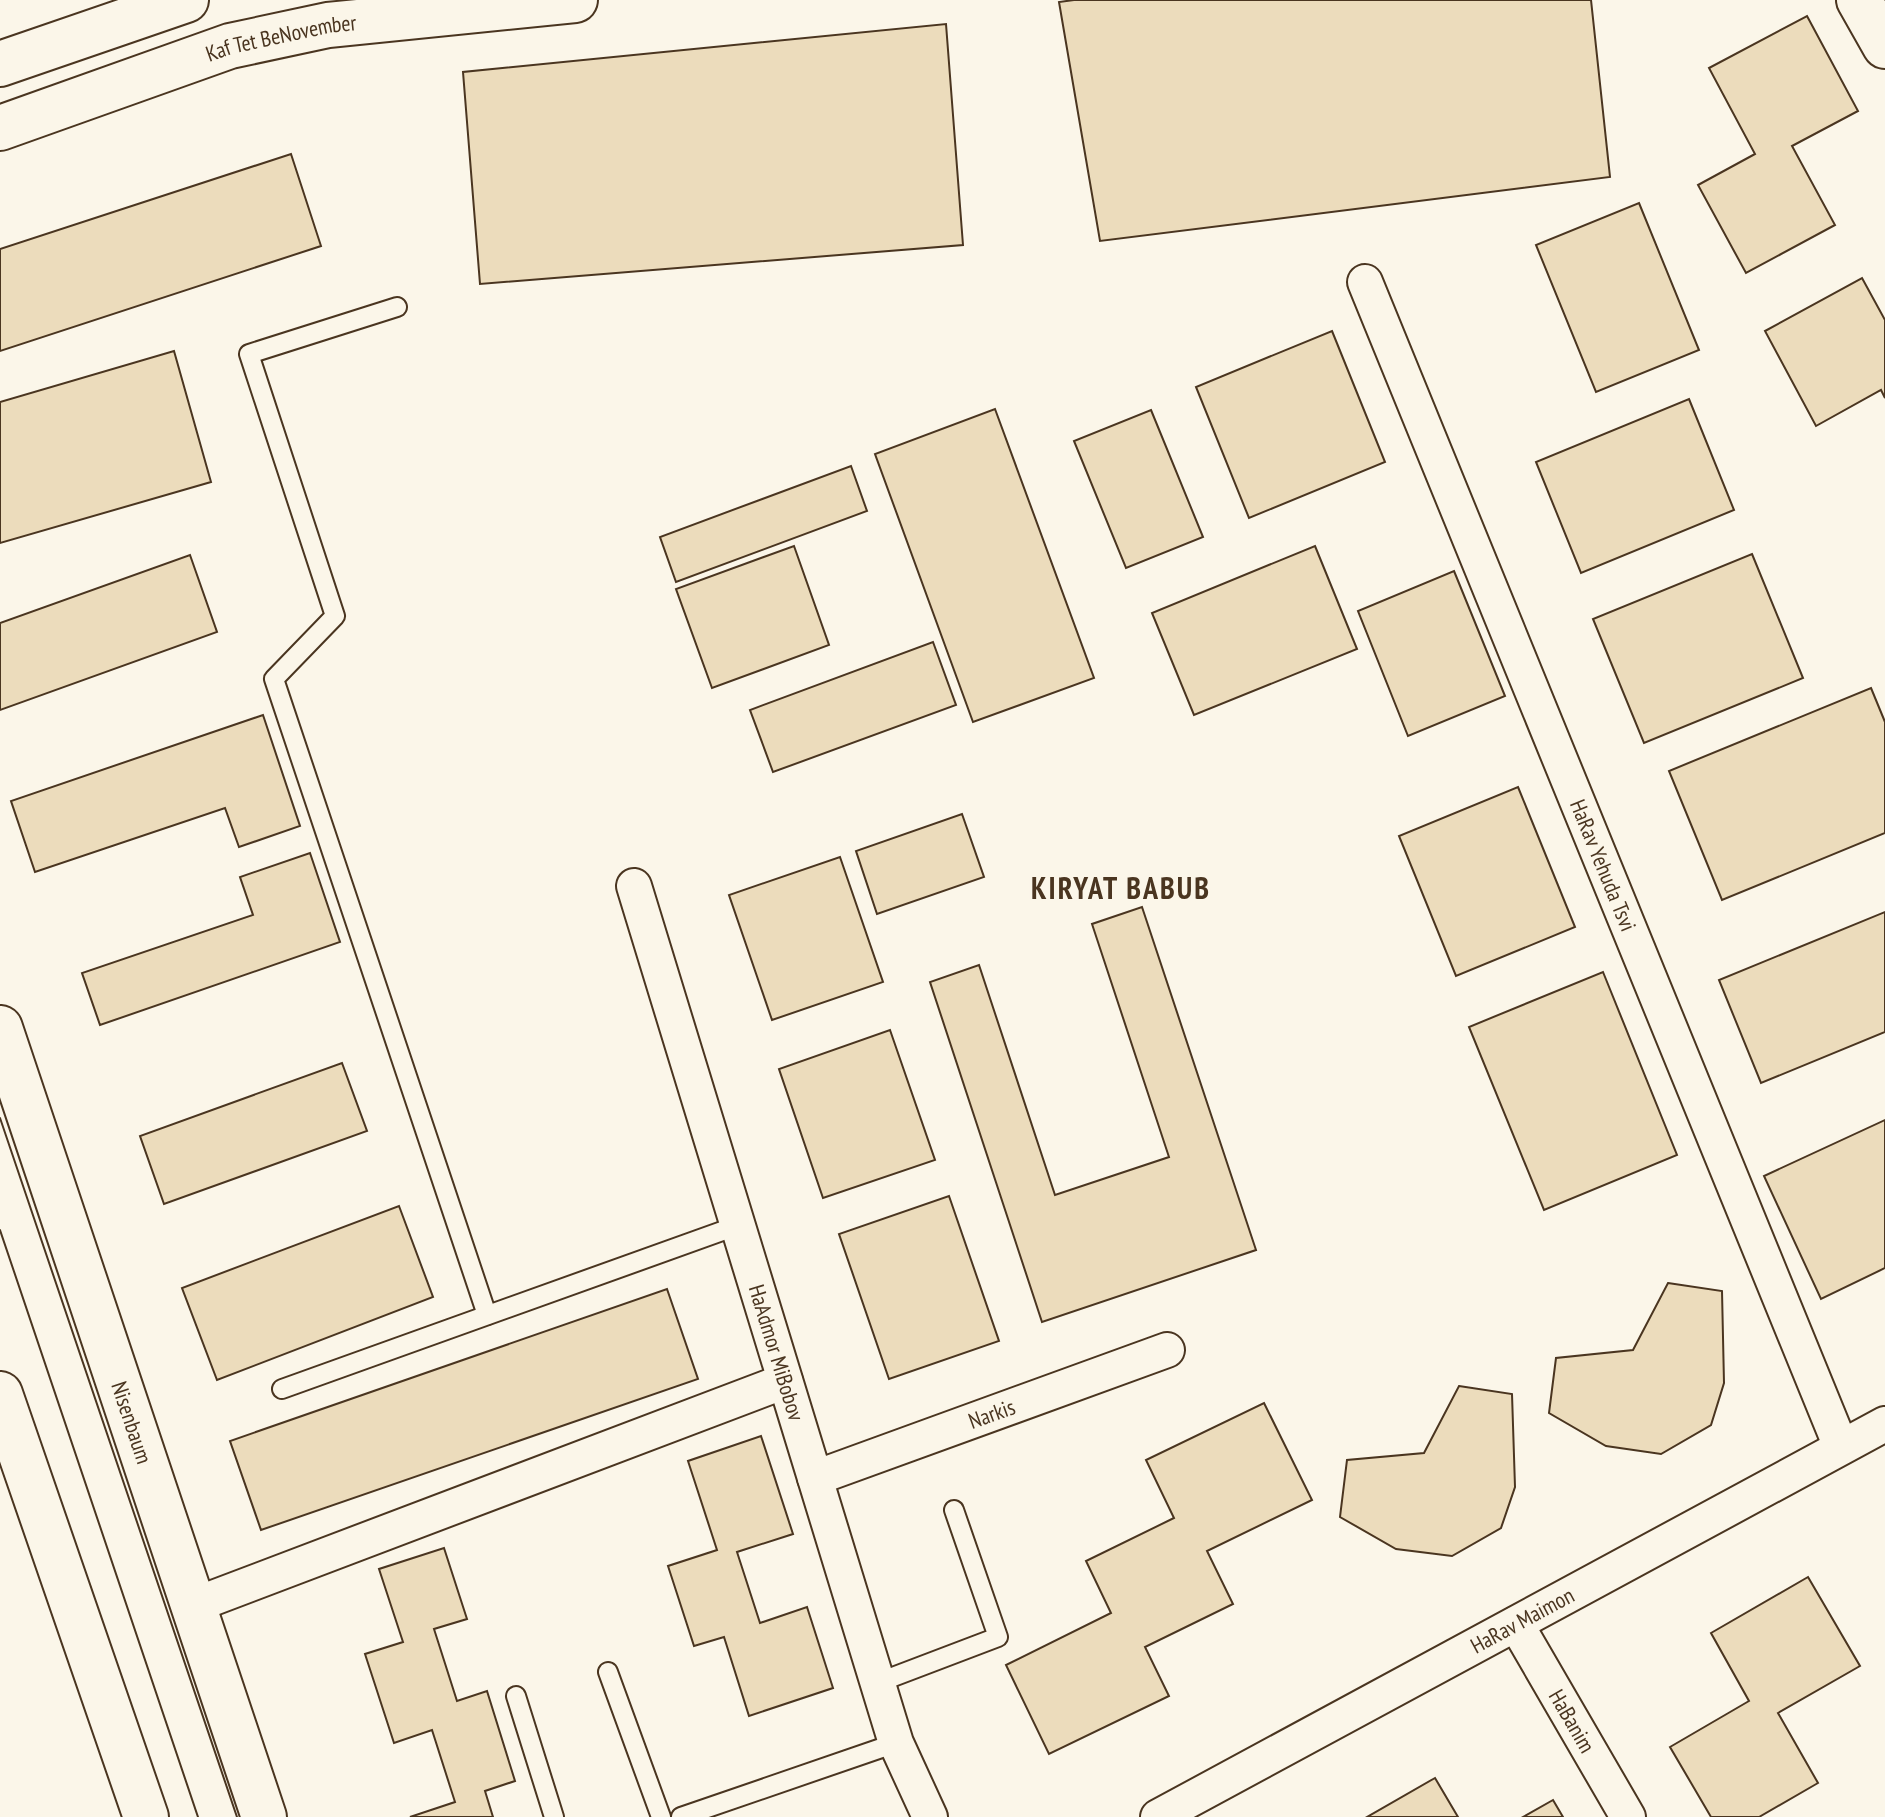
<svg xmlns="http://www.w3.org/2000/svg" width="1885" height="1817" font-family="'PT Sans Narrow',sans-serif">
<rect width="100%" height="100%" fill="#fbf6e9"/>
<g fill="#ecdcbc" stroke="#4a3520" stroke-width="2">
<path d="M 1074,0 L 1591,0 L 1610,177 L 1100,241 L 1059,2 Z"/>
<path d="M 1807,16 L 1858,111 L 1792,146 L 1835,225 L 1746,273 L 1698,185 L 1755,154 L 1709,68 Z"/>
<path d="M 946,24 L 963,245 L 480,284 L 463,72 Z"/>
<path d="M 291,154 L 321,246 L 0,351 L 0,249 Z"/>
<path d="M 1639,203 L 1699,350 L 1596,392 L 1536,245 Z"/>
<path d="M 1862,278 L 1885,320 L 1885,398 L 1881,390 L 1816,426 L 1765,331 Z"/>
<path d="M 1332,331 L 1385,462 L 1249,518 L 1196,387 Z"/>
<path d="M 174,351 L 211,482 L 0,543 L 0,402 Z"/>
<path d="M 1689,399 L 1734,510 L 1581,573 L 1536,462 Z"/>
<path d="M 995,409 L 1094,678 L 973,722 L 875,454 Z"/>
<path d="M 1151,410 L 1203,537 L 1126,568 L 1074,441 Z"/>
<path d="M 851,466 L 867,511 L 676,582 L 660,537 Z"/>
<path d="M 794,546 L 829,645 L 712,688 L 676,589 Z"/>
<path d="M 1315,546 L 1357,649 L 1194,715 L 1152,613 Z"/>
<path d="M 1752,554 L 1803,678 L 1644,743 L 1593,619 Z"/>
<path d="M 190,555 L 217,632 L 0,710 L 0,623 Z"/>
<path d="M 1454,571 L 1505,696 L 1408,736 L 1358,611 Z"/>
<path d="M 933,642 L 956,705 L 773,772 L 750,710 Z"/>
<path d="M 1871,688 L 1885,722 L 1885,833 L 1722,900 L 1669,771 Z"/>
<path d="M 263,715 L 300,826 L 239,847 L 225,808 L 35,872 L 11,801 Z"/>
<path d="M 1518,787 L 1575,927 L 1456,976 L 1399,836 Z"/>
<path d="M 962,814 L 984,877 L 877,914 L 856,851 Z"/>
<path d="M 310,853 L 340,942 L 100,1025 L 82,973 L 253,915 L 240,877 Z"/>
<path d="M 840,857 L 883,982 L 772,1020 L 729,895 Z"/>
<path d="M 1142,907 L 1256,1250 L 1042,1322 L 930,982 L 979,965 L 1055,1195 L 1169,1157 L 1092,924 Z"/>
<path d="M 1885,912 L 1885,1032 L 1761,1083 L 1719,980 Z"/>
<path d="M 1603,972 L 1677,1155 L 1544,1210 L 1469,1027 Z"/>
<path d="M 890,1030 L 935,1160 L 823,1198 L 779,1069 Z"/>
<path d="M 342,1063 L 367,1131 L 164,1204 L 140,1136 Z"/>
<path d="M 1885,1120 L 1885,1268 L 1821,1299 L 1764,1176 Z"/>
<path d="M 949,1196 L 999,1341 L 889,1379 L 839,1234 Z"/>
<path d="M 399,1206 L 433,1297 L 217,1380 L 182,1288 Z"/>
<path d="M 1668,1283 L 1722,1291 L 1724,1383 L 1711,1425 L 1661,1454 L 1606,1446 L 1549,1413 L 1556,1358 L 1633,1350 Z"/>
<path d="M 667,1289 L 698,1379 L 261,1530 L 230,1441 Z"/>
<path d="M 1459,1386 L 1512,1394 L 1515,1487 L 1501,1528 L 1452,1556 L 1396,1549 L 1340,1517 L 1347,1460 L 1424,1453 Z"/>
<path d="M 1264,1403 L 1312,1500 L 1207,1551 L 1233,1604 L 1145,1647 L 1169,1696 L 1049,1754 L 1006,1665 L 1111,1613 L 1086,1561 L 1174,1518 L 1146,1460 Z"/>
<path d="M 761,1436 L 793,1534 L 737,1552 L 760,1623 L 807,1607 L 833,1688 L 749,1716 L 724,1637 L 694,1646 L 668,1566 L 717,1550 L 688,1461 Z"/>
<path d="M 444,1548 L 467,1619 L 434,1629 L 457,1701 L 487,1691 L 515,1781 L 485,1791 L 493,1817 L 410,1817 L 455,1802 L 432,1730 L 394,1743 L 365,1654 L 403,1642 L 379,1569 Z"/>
<path d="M 1808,1577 L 1860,1666 L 1778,1713 L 1818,1783 L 1759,1817 L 1711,1817 L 1670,1747 L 1749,1701 L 1711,1633 Z"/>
<path d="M 1435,1778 L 1458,1817 L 1367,1817 Z"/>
<path d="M 1553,1800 L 1563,1817 L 1523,1817 Z"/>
</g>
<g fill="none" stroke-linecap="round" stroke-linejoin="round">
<g stroke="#4a3520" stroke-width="22">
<g id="service">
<path d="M 397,307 L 249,354 L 335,616 L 274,679 L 487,1315"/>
<path d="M 282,1389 L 739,1225"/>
<path d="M 608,1672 L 661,1817"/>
<path d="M 877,1683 L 998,1637 L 954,1510"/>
<path d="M 516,1696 L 554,1817"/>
<path d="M 681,1817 L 896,1743"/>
</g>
</g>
<g stroke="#4a3520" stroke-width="38">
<g id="minor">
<path id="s1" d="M 1365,282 L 1841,1447"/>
<path id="s2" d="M 634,886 L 896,1743 L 930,1817"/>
<path id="s3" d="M 815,1478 L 1167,1350"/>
<path d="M 192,1606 L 785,1381"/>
<path id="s4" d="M 1516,1624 L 1628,1817"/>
<path id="s5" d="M 1158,1817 L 1885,1424"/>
</g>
</g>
<g stroke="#4a3520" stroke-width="48">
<g id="tertiary">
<path d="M 1859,0 L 1885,46"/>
<path d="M 0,64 L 186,0"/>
<path id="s6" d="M 0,128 L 230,46 L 328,25 L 575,0"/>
</g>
</g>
<g stroke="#4a3520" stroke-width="48">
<g id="secondary">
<path id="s7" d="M 0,1028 L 264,1817"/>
<path d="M 0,1394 L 146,1817"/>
</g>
</g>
<use href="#service" stroke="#fbf6e9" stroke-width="18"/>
<use href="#minor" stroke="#fbf6e9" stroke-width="34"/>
<use href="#tertiary" stroke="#fbf6e9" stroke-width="44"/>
<use href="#secondary" stroke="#fbf6e9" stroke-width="44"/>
<g stroke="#4a3520" stroke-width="2">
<path d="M 0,1118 L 237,1817"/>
<path d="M 0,1230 L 198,1817"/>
</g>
</g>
<g text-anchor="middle" stroke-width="6" stroke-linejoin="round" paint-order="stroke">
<g font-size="22" fill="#4a3520" stroke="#fbf6e9">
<text dy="8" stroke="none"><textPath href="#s6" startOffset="296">Kaf Tet BeNovember</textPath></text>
<text dy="8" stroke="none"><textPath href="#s1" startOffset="630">HaRav Yehuda Tsvi</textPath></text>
<text dy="8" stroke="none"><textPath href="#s2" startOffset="488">HaAdmor MiBobov</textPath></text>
<text dy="8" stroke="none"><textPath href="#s3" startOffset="188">Narkis</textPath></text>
<text dy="8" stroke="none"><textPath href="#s7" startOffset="416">Nisenbaum</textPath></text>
<text dy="8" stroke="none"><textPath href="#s5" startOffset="414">HaRav Maimon</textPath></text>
<text dy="8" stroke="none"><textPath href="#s4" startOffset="112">HaBanim</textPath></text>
</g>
<g font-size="30" font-weight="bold" letter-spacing="2" fill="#4a3520" stroke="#fbf6e9">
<text x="1121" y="899">KIRYAT BABUB</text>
</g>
</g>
</svg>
